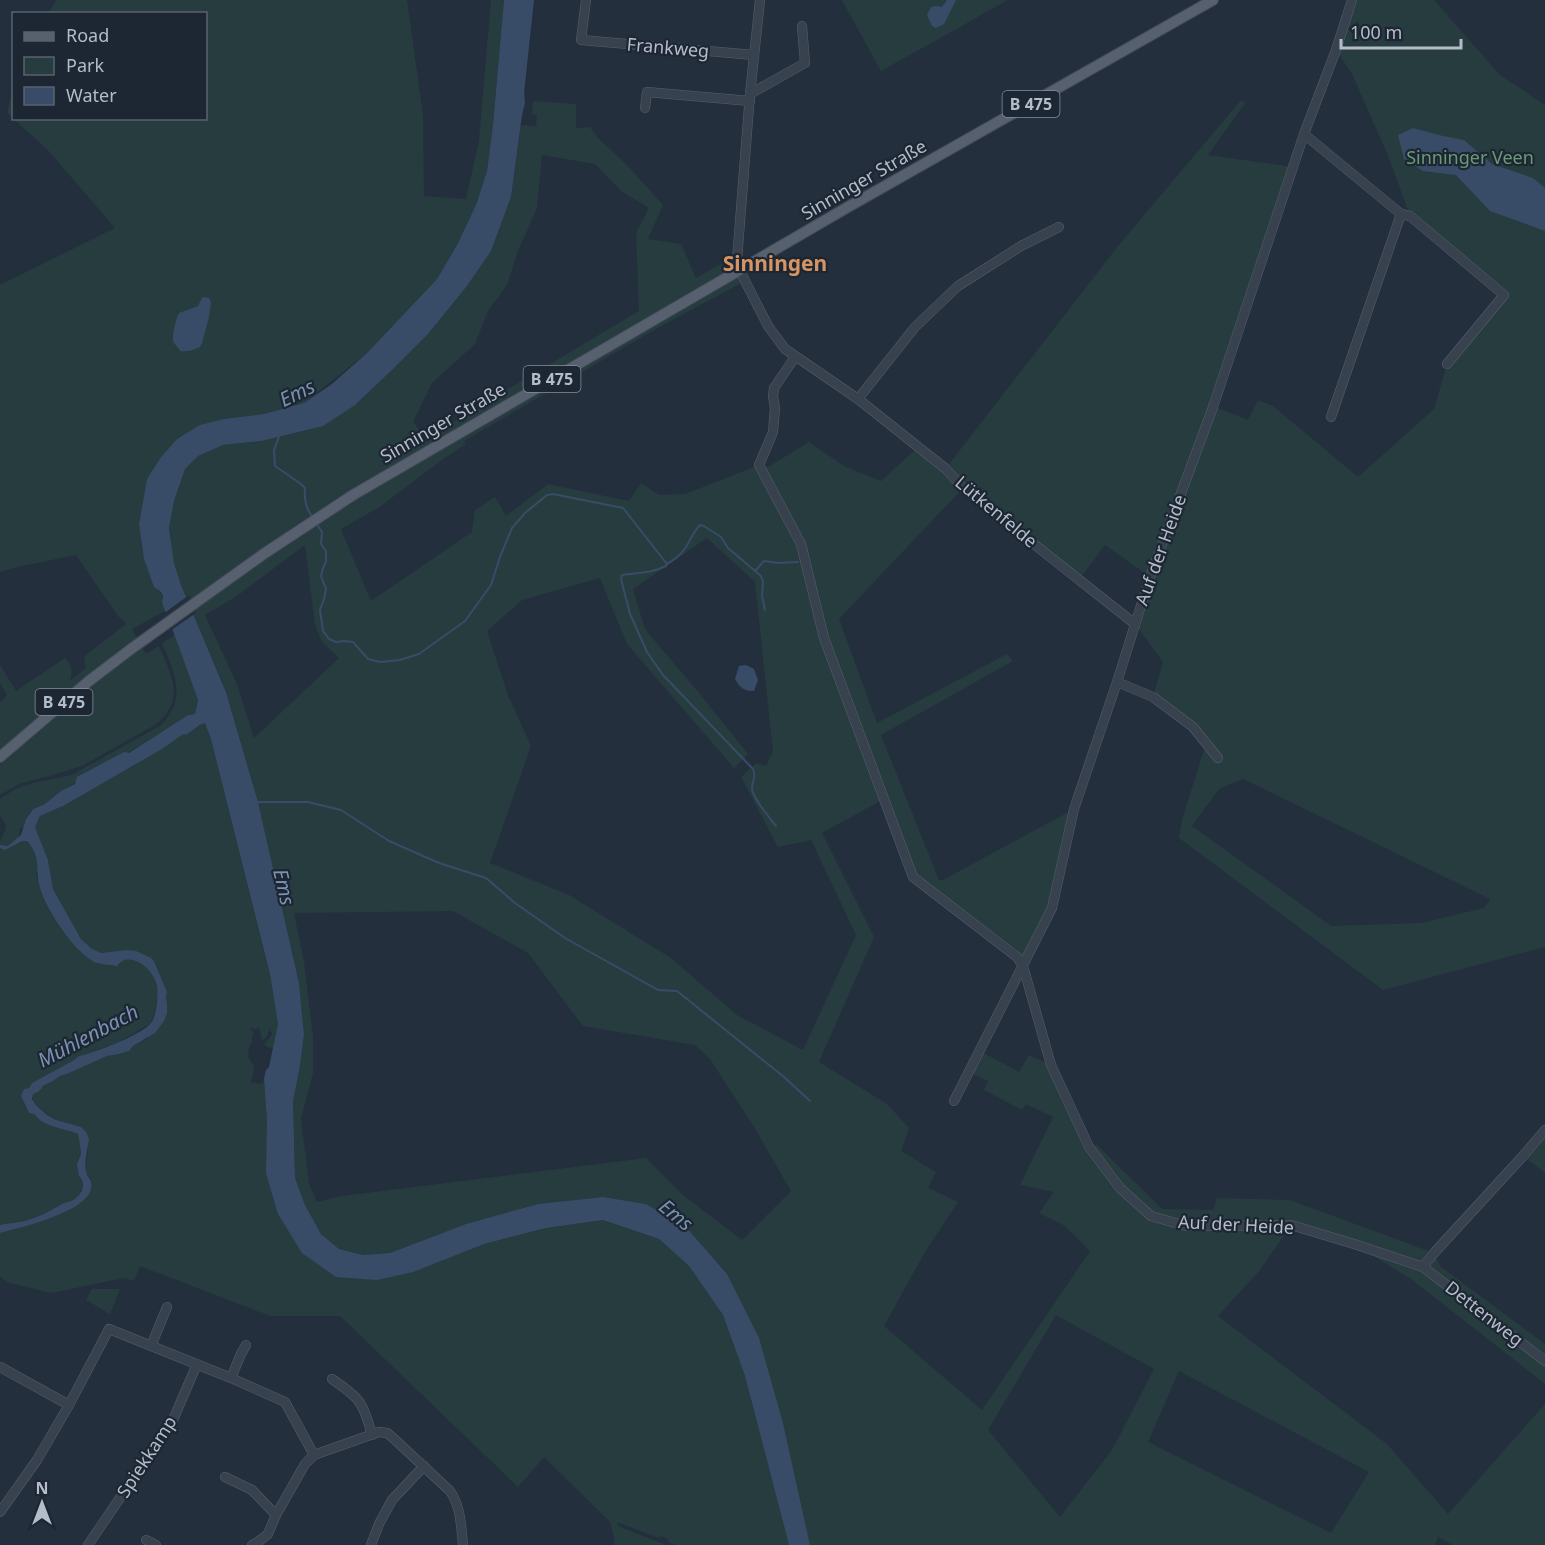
<svg xmlns="http://www.w3.org/2000/svg" width="1545" height="1545" font-family="'Noto Sans',sans-serif">
<rect width="100%" height="100%" fill="#242f3e"/>
<g fill="#263c3f" fill-rule="evenodd">
<path d="M 56,0 L 407,0 L 423,115 L 424,196 L 466,199 L 479,141 L 491,0 L 504,0 L 493,125 L 487,171 L 476,205 L 457,245 L 437,279 L 368,352 L 304,403 L 264,414 L 224,419 L 177,439 L 161,457 L 147,479 L 139,524 L 144,559 L 157,590 C 165,594 162,603 165,611 L 132,629 L 146,654 L 159,646 C 172,676 186,701 155,725 L 82,766 L 60,773 L 19,784 L 0,795 L 0,702 L 7,695 L 0,683 L 0,665 L 16,691 L 65,658 C 73,667 72,671 70,681 L 86,668 L 84,659 L 86,655 L 126,624 L 118,616 L 76,555 L 17,567 L 0,572 L 0,285 L 115,228 L 47,149 L 7,113 L 13,88 L 14,118 L 206,118 L 206,14 L 49,13 Z"/>
<path d="M 842,0 L 1008,0 L 881,71 Z"/>
<path d="M 1352,0 L 1434,0 L 1500,75 L 1545,105 L 1545,947 L 1383,990 L 1179,838 L 1182,820 L 1206,743 L 1153,697 L 1163,662 L 1135,624 L 1150,577 L 1105,545 L 1079,580 L 963,488 L 839,619 L 877,723 L 1007,654 L 1013,661 L 881,735 L 939,880 L 943,880 L 1074,809 L 1052,908 L 1023,966 L 913,877 L 884,799 L 822,833 L 874,937 L 819,1062 L 887,1104 L 909,1128 L 901,1151 L 936,1172 L 928,1188 L 958,1202 L 925,1252 L 884,1326 L 982,1410 L 1090,1251 L 1065,1226 L 1039,1213 L 1054,1192 L 1020,1185 L 1053,1117 L 1026,1104 L 1022,1110 L 984,1090 L 988,1081 L 969,1072 L 980,1051 L 1019,1072 L 1029,1055 L 1051,1065 L 1089,1146 L 1097,1145 L 1162,1209 L 1213,1210 L 1217,1198 L 1290,1200 L 1434,1253 L 1440,1266 L 1545,1344 L 1545,1384 L 1411,1279 L 1354,1244 L 1291,1225 L 1260,1270 L 1218,1316 L 1387,1444 L 1448,1514 L 1545,1404 L 1545,1545 L 1453,1545 L 1438,1537 L 1435,1545 L 810,1545 L 783,1423 L 727,1274 L 686,1227 L 646,1204 L 603,1197 L 538,1204 L 466,1224 L 390,1253 L 363,1255 L 339,1249 L 321,1234 L 305,1205 L 295,1178 L 293,1101 L 300,1066 L 304,1035 L 299,983 L 258,802 L 226,691 L 181,585 L 174,563 L 169,528 L 174,501 L 185,469 L 198,456 L 223,445 L 261,441 L 355,405 L 392,370 L 428,334 L 467,286 L 491,251 L 511,197 L 521,125 L 536,126 L 537,115 L 532,115 L 533,101 L 576,104 L 576,128 L 590,127 L 597,137 L 627,165 L 663,205 L 648,239 L 681,244 L 696,278 L 732,258 L 737,260 L 745,281 L 654,330 L 464,441 L 466,444 L 443,459 L 381,506 L 341,529 L 371,601 L 472,532 L 475,510 L 495,497 L 506,516 L 548,484 L 629,501 L 641,483 L 659,495 L 685,494 L 759,465 L 768,467 L 809,442 L 844,466 L 881,481 L 918,447 L 946,468 L 1118,246 L 1241,100 L 1245,103 L 1208,155 L 1293,167 L 1213,406 L 1248,420 L 1258,400 L 1273,406 L 1358,477 L 1434,409 L 1447,364 L 1503,295 L 1410,216 L 1389,158 L 1352,74 L 1336,50 ZM 542,155 L 595,164 L 621,191 L 649,208 L 636,233 L 639,311 L 426,438 L 413,422 L 432,383 L 475,344 L 488,311 L 507,285 L 518,251 L 537,208 ZM 707,538 L 755,582 L 773,752 L 766,766 L 756,763 L 741,777 L 778,847 L 811,840 L 856,935 L 803,1050 L 737,1015 L 671,958 L 569,895 L 490,863 L 531,746 L 508,695 L 487,631 L 522,600 L 600,578 L 627,644 L 734,768 L 748,754 L 700,694 L 645,629 L 633,589 ZM 305,545 L 315,625 L 322,642 L 339,658 L 254,738 L 237,684 L 205,615 L 237,596 ZM 1243,779 L 1490,899 L 1490,900 L 1484,908 L 1421,923 L 1331,926 L 1192,826 L 1219,789 ZM 453,911 L 528,953 L 583,1026 L 695,1045 L 710,1059 L 754,1127 L 791,1191 L 742,1240 L 683,1195 L 646,1158 L 342,1196 L 317,1202 L 309,1184 L 301,1119 L 313,1073 L 313,1037 L 304,962 L 294,913 ZM 1056,1315 L 1154,1369 L 1112,1450 L 1060,1517 L 988,1430 ZM 1179,1371 L 1369,1472 L 1331,1533 L 1148,1442 Z"/>
<path d="M 175,635 L 198,700 L 195,714 L 188,715 L 128,753 L 61,791 L 45,804 L 32,809 L 26,819 L 23,828 L 20,828 L 19,837 L 8,846 L 0,845 C 0,837 5,833 6,826 L 1,816 L 0,817 L 0,799 L 15,789 L 33,783 L 71,775 L 160,726 C 188,699 175,674 162,643 Z"/>
<path d="M 204,723 L 206,724 L 211,739 L 270,974 L 278,1024 L 273,1048 L 267,1047 L 264,1044 L 272,1035 L 270,1028 L 267,1036 L 262,1041 L 259,1027 L 254,1030 L 251,1027 L 251,1030 L 254,1033 L 252,1037 L 252,1042 L 249,1046 L 248,1057 L 254,1067 L 253,1076 L 250,1083 L 254,1082 L 258,1084 L 263,1083 L 264,1079 L 267,1121 L 336,1277 L 484,1244 L 546,1228 L 603,1220 L 659,1239 L 689,1266 L 723,1315 L 745,1376 L 789,1545 L 675,1545 L 668,1542 L 668,1539 L 660,1536 L 659,1538 L 617,1522 L 618,1526 L 666,1545 L 614,1545 L 615,1541 L 610,1522 L 544,1457 L 518,1487 L 340,1316 L 270,1316 L 140,1266 L 134,1281 L 124,1278 L 51,1293 L 7,1282 L 0,1277 L 0,1233 L 20,1228 L 66,1211 L 91,1179 L 86,1172 L 88,1145 L 78,1126 C 64,1123 53,1120 42,1110 C 36,1104 32,1102 33,1093 L 60,1076 L 67,1074 L 107,1056 L 119,1054 L 129,1051 L 133,1046 L 147,1039 L 167,1003 L 166,997 L 167,992 L 154,961 L 112,952 L 101,953 L 91,948 L 81,939 L 53,889 L 48,860 L 35,827 L 40,816 L 65,805 L 155,753 C 166,748 173,740 184,734 L 186,735 Z"/>
<path d="M 22,841 L 27,841 L 36,856 L 39,868 L 36,874 L 41,892 L 50,912 L 63,932 L 112,965 L 117,965 C 128,949 152,968 156,982 C 159,996 156,1012 150,1024 L 117,1043 L 79,1056 L 74,1060 L 32,1083 L 29,1088 L 24,1089 L 21,1096 L 27,1110 L 34,1114 L 37,1119 L 78,1134 L 80,1145 L 81,1154 L 78,1160 L 84,1183 L 83,1187 L 76,1199 L 72,1201 L 62,1203 L 59,1207 L 30,1220 L 0,1225 L 0,848 L 5,850 Z"/>
<path d="M 1545,1131 L 1545,1173 L 1523,1156 Z"/>
<path d="M 92,1289 L 120,1289 L 110,1314 L 86,1300 Z"/>
</g>
<g fill="#394c67">
<path d="M 504,0 L 534,0 L 524,93 L 525,103 L 522,115 L 511,197 L 491,251 L 467,286 L 428,334 L 392,370 L 355,405 L 323,426 L 261,441 L 223,445 L 198,456 L 185,469 L 174,501 L 169,528 L 174,563 L 181,585 L 226,692 L 258,802 L 299,983 L 304,1035 L 300,1066 L 293,1101 L 295,1178 L 305,1205 L 321,1234 L 339,1249 L 363,1255 L 390,1253 L 466,1224 L 538,1204 L 603,1197 L 646,1204 L 686,1227 L 727,1274 L 759,1338 L 783,1423 L 810,1545 L 789,1545 L 745,1376 L 723,1315 L 689,1266 L 659,1239 L 603,1220 L 546,1228 L 484,1244 L 413,1272 L 377,1280 L 336,1277 L 302,1253 L 278,1214 L 266,1173 L 267,1121 L 264,1079 L 266,1070 L 269,1067 L 278,1024 L 270,974 L 211,739 L 205,723 L 200,725 L 186,735 L 184,734 C 173,740 166,748 155,753 L 65,805 L 40,816 L 35,827 L 48,860 L 53,889 L 81,939 L 91,948 L 101,953 L 127,950 L 136,951 L 151,958 L 154,961 L 167,992 L 166,997 L 167,1003 L 167,1013 L 164,1021 L 155,1033 L 133,1046 L 129,1051 L 119,1054 L 107,1056 L 67,1074 L 60,1076 L 51,1082 L 43,1086 C 41,1090 38,1092 33,1094 L 32,1099 L 36,1105 L 47,1115 L 56,1120 L 81,1127 L 86,1132 L 89,1139 C 88,1146 84,1164 86,1171 C 87,1178 93,1178 91,1189 C 86,1212 20,1228 0,1233 L 0,1225 C 9,1223 19,1223 28,1220 C 39,1217 52,1210 62,1204 C 65,1202 71,1202 75,1199 C 82,1193 87,1183 79,1176 L 77,1164 L 81,1154 L 80,1145 L 78,1134 C 64,1128 43,1127 34,1114 L 29,1113 L 21,1096 L 24,1089 L 29,1088 L 32,1083 L 74,1060 L 79,1056 C 93,1053 142,1035 151,1023 C 157,1015 159,991 156,982 C 151,967 128,950 117,966 C 109,964 101,965 94,962 C 74,951 46,910 40,888 C 34,867 43,861 27,841 L 22,841 L 5,850 L 0,848 L 0,845 L 8,846 L 21,835 L 26,819 L 33,809 L 45,804 L 61,791 L 75,784 L 77,777 L 124,752 L 129,753 L 188,715 L 195,714 L 198,700 L 172,628 L 165,611 L 162,602 L 163,596 L 161,592 L 154,587 L 144,559 L 139,524 L 147,479 L 161,457 L 177,439 L 200,425 L 224,419 L 264,414 L 304,403 L 332,384 L 368,352 L 437,279 L 457,245 L 476,205 L 487,171 L 493,125 Z"/>
<path d="M 947,0 L 956,0 L 944,24 L 936,28 L 932,26 L 927,15 L 931,7 L 935,6 L 942,7 Z"/>
<path d="M 1413,128 L 1443,136 L 1464,140 L 1492,164 L 1533,178 L 1545,188 L 1545,231 L 1490,211 L 1456,175 L 1423,171 L 1404,159 L 1398,135 Z"/>
<path d="M 204,297 L 209,298 L 211,302 L 209,317 L 202,343 L 200,347 C 193,350 188,352 180,351 C 180,350 174,343 174,343 C 171,338 176,319 179,313 L 198,306 L 202,298 Z"/>
<path d="M 746,665 L 754,669 L 758,680 L 754,691 C 744,691 740,688 735,679 L 739,666 Z"/>
</g>
<path fill="#242f3e" d="M 189,595 L 196,613 L 170,631 L 163,614 Z"/>
<g fill="none" stroke-linecap="round" stroke-linejoin="round">
<g stroke="#394c67" stroke-width="2">
<path d="M 280,434 L 274,450 L 275,466 L 301,484 L 305,488 C 304,501 306,508 313,518"/>
<path d="M 316,523 L 322,532 L 321,544 L 326,551 L 326,562 L 323,568 L 321,576 L 326,589 L 324,599 L 320,610 L 323,631 L 329,639 L 336,642 L 344,641 L 353,642 L 368,659 L 380,662 L 400,660 L 419,654 L 465,621 L 491,585 L 500,557 L 512,528 L 525,513 L 547,495 L 553,494 L 623,508 L 667,564 L 666,566 C 650,574 639,572 622,575 L 621,579 L 630,614 L 647,652 L 663,675 L 753,769 C 757,779 752,779 752,788 C 752,798 770,818 776,826"/>
<path d="M 667,564 C 675,559 681,555 686,547 C 691,539 693,532 700,525 L 704,526 L 721,537 L 728,548 L 761,576 L 763,582 L 762,596 L 765,610"/>
<path d="M 755,571 L 764,561 L 778,563 L 798,562"/>
<path d="M 258,802 L 308,802 L 341,810 L 389,841 L 439,863 L 486,878 L 515,903 L 565,938 L 658,990 L 677,991 L 784,1077 L 810,1101"/>
</g>
<g stroke="#565f6c" stroke-width="10">
<g id="minor">
<path d="M 586,0 L 581,40 L 754,55"/>
<path d="M 760,0 L 750,94 L 737,260 L 743,277 L 768,326 L 785,349 L 858,399 L 946,469 L 963,488 L 1135,624"/>
<path d="M 750,94 L 805,63 L 802,26"/>
<path d="M 645,108 L 647,92 L 750,101"/>
<path d="M 1304,134 L 1336,50 L 1352,0"/>
<path d="M 795,357 L 774,388 L 773,396 L 775,408 L 773,432 L 759,465 L 801,544 L 824,638 L 913,877 L 1017,957 L 1023,966 L 1051,1065 L 1089,1147 L 1120,1188 L 1151,1216 L 1186,1226 L 1291,1225 L 1354,1244 L 1423,1267 L 1545,1361"/>
<path d="M 858,399 L 915,327 L 958,286 L 1021,246 L 1059,227"/>
<path d="M 1331,417 L 1401,214"/>
<path d="M 1117,682 L 1153,697 L 1193,727 L 1218,758"/>
<path d="M 954,1101 L 1052,908 L 1074,809 L 1117,682 L 1150,577 L 1213,407 L 1304,134 L 1401,214 L 1410,216 L 1504,295 L 1447,364"/>
<path d="M 1423,1267 L 1434,1253 L 1523,1156 L 1545,1130"/>
<path d="M 151,1346 L 167,1307"/>
<path d="M 0,1367 L 69,1405"/>
<path d="M 231,1378 L 241,1354 L 246,1345"/>
<path d="M 332,1379 C 360,1398 363,1402 372,1435"/>
<path d="M 225,1477 L 252,1490 L 276,1515"/>
<path d="M 0,1512 L 37,1460 L 69,1405 L 109,1329 L 231,1378 L 285,1402 L 314,1455"/>
<path d="M 146,1540 L 156,1545"/>
<path d="M 88,1545 L 173,1420 L 197,1364"/>
<path d="M 252,1545 L 258,1542 L 268,1534 L 276,1515 L 305,1464 L 314,1455 L 379,1432 L 387,1433 L 392,1437 L 450,1491 C 461,1507 461,1526 463,1545"/>
<path d="M 371,1545 L 379,1524 L 392,1500 L 424,1466"/>
</g>
</g>
<g stroke="#414a57" stroke-width="12">
<path id="major" d="M 0,757 L 89,681 L 131,649 L 265,553 L 353,495 L 848,207 L 1213,0"/>
</g>
<use href="#minor" stroke="#38414e" stroke-width="9"/>
<use href="#major" stroke="#56606e" stroke-width="10"/>
</g>
<g text-anchor="middle" stroke-width="4.5" stroke-linejoin="round" paint-order="stroke">
<g fill="#1d2633" stroke="#878f9c" stroke-width="1.5">
<rect x="1002.5" y="91" width="57" height="26" rx="4.5"/>
<rect x="523.5" y="366" width="57" height="26" rx="4.5"/>
<rect x="35.5" y="689" width="57" height="26" rx="4.5"/>
</g>
<g font-size="16" font-weight="bold" fill="#b4bcc9">
<text x="1031" y="110">B 475</text>
<text x="552" y="385">B 475</text>
<text x="64" y="708">B 475</text>
</g>
<g font-size="18" fill="#b4bcc9" stroke="#1d2633">
<text transform="translate(668 48) rotate(5)" y="6">Frankweg</text>
<text transform="translate(864 180) rotate(-30)" y="6">Sinninger Straße</text>
<text transform="translate(443 423) rotate(-30)" y="6">Sinninger Straße</text>
<text transform="translate(996 512) rotate(40)" y="6">Lütkenfelde</text>
<text transform="translate(1161 550) rotate(-70)" y="6">Auf der Heide</text>
<text transform="translate(1236 1225) rotate(3)" y="6">Auf der Heide</text>
<text transform="translate(1484 1314) rotate(38)" y="6">Dettenweg</text>
<text transform="translate(147 1457) rotate(-57)" y="6">Spiekkamp</text>
</g>
<g font-size="18" fill="#6b9a76" stroke="#1d2633">
<text x="1470" y="164">Sinninger Veen</text>
</g>
<g font-size="20" font-style="italic" fill="#7c92b1" stroke="#1d2633">
<text transform="translate(297 393) rotate(-26)" y="7">Ems</text>
<text transform="translate(284 887) rotate(77)" y="7">Ems</text>
<text transform="translate(88 1036) rotate(-28)" y="7">Mühlenbach</text>
<text transform="translate(676 1215) rotate(39)" y="7">Ems</text>
</g>
<g font-size="21" font-weight="bold" fill="#d59563" stroke="#1d2633">
<text x="775" y="271">Sinningen</text>
</g>
</g>
<rect x="12" y="12" width="195" height="108" fill="#1d2633" stroke="#59626f" stroke-width="1.5"/>
<rect x="24" y="32" width="30" height="9" fill="#56606e" stroke="#59626f" stroke-width="1.5"/>
<text x="66" y="42" font-size="18" fill="#b4bcc9">Road</text>
<rect x="24" y="57" width="30" height="18" fill="#263c3f" stroke="#59626f" stroke-width="1.5"/>
<text x="66" y="72" font-size="18" fill="#b4bcc9">Park</text>
<rect x="24" y="87" width="30" height="18" fill="#394c67" stroke="#59626f" stroke-width="1.5"/>
<text x="66" y="102" font-size="18" fill="#b4bcc9">Water</text>
<g transform="translate(42 1503)" stroke="#1d2633" stroke-width="4.5" paint-order="stroke">
<path d="M0-4.5L10 22L0 15L-10 22Z" fill="#b4bcc9"/>
<text y="-9" font-size="16" font-weight="bold" text-anchor="middle" fill="#b4bcc9">N</text>
</g>
<path d="M1341 39v9h120v-9" fill="none" stroke="#b4bcc9" stroke-width="3"/>
<text x="1350" y="39" font-size="18" fill="#b4bcc9" stroke="#1d2633" stroke-width="4.5" paint-order="stroke">100 m</text>
</svg>
